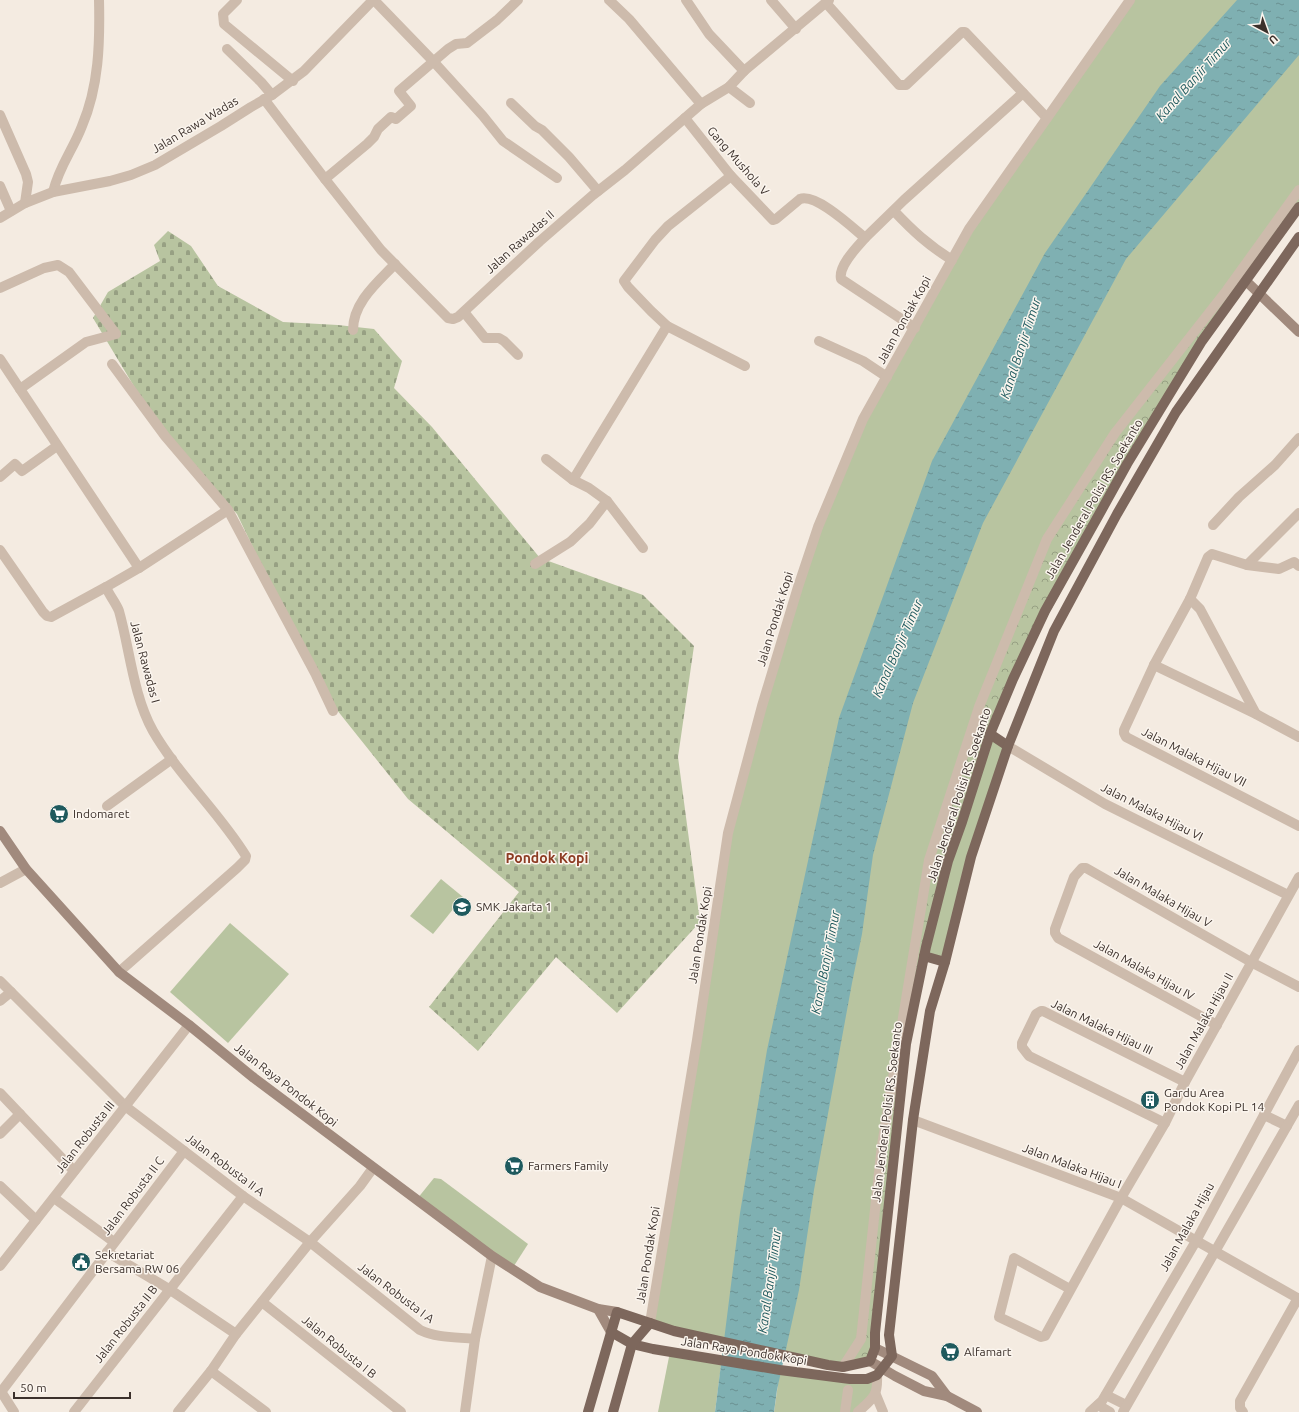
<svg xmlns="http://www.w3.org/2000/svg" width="1299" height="1412" font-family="Ubuntu,sans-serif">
<defs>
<pattern id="cemetery-stones" width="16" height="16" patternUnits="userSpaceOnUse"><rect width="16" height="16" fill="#b8c4a0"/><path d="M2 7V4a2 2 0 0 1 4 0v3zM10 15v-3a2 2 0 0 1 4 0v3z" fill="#97a083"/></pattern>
<pattern id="park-crowns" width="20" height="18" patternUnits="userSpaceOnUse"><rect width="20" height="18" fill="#b8c4a0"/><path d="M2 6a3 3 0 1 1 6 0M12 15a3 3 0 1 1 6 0" fill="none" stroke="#97a083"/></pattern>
<pattern id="water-ripples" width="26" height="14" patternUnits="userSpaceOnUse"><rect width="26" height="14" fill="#7fb0b2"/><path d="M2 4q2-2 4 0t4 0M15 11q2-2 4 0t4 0" fill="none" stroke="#699091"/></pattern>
</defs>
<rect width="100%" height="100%" fill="#f4ebe1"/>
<g fill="#b8c4a0">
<path d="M 1130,0 L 1299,0 L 1299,190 L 1157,379 L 930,856 L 861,1339 L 843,1367 L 650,1323 L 728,833 L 788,620 L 863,419 L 952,260 Z"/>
<path d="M 990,734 L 1008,746 L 945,962 L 924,956 Z"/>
<path d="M 441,879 L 463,897 L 433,934 L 410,916 Z"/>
<path d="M 230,923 L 289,974 L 228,1043 L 170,992 Z"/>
<path d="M 434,1178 L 441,1179 L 528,1244 L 512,1269 L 417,1199 Z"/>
<path d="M 670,1352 L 722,1358 L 715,1412 L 658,1412 Z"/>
<path d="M 780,1370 L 828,1377 L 877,1375 L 878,1388 L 858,1412 L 774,1412 Z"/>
</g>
<path fill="url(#cemetery-stones)" d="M 168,231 L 191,246 L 218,286 L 283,322 L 338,325 L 374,329 L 402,361 L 394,388 L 432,427 L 540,558 L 643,595 L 694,646 L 678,757 L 700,922 L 617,1013 L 556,957 L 478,1051 L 429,1007 L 519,892 L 408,799 L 321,690 L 237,514 L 165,438 L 93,318 L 108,292 L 160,261 L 154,245 Z"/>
<path fill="url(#park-crowns)" d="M 1299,190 L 1299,207 L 1168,397 L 1013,679 L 962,822 L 906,1044 L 870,1361 L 843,1367 L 861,1339 L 871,1248 L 930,856 L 970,736 L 1047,539 L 1115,433 Z"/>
<path fill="url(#water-ripples)" d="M 1237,0 L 1299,0 L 1299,55 L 1126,259 L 983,523 L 913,703 L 873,855 L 862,934 L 852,983 L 814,1190 L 799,1290 L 777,1390 L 774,1412 L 715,1412 L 740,1213 L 767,1050 L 839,718 L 932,461 L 1045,253 L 1160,86 Z"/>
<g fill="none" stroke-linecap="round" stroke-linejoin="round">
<g stroke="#cdbbac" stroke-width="10">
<path d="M 237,0 L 223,14 L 224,24 L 293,81"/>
<path d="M 374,0 L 433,61 L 483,116 L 503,141 L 557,178"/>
<path d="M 609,0 L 629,19 L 701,104"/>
<path d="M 686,0 L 709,34 L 744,71"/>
<path d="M 771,0 L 796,29"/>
<path d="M 826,3 L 899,85 L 906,85 L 962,32 L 965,32 L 1047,118"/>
<path d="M 227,49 L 261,82 L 272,95"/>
<path d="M 729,87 L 750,103"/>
<path d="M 264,99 L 325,179 L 381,250 L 448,318 L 453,319 L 458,317 L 540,241 L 593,195 L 625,170 L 701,104 L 729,87 L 744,71 L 829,0"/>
<path d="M 511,103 L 535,126 L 542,130 L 569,157 L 598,191"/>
<path d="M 0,115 L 26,174 L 28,182 L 25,203"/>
<path d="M 685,118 L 731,176 L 773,220 L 776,219 L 800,199 C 816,193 852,227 865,238 L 904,200 L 1023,93"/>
<path d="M 731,176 L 668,226 L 655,240 L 624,281 L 628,287 L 651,311 L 667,326 L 745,366"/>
<path d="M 325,179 L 367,144 L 374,137 L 378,129 L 391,117 L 396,119 L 411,106 L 399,91 L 448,49 L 456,44 L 467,43 L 497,20 L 518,0"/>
<path d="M 0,186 L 11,211"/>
<path d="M 53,192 C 59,166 73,150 82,126 C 99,86 100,43 99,0"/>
<path d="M 894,211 C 913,231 928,245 952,260"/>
<path d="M 0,218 L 25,203 L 53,192 L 110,181 L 131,175 L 155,165 L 221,126 L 251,107 L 272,95 L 304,71 L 373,0"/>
<path d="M 865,238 C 857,247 838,266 841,279 L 915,328"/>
<path d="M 0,288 L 44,268 L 58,265 L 69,272 L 116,334 L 86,342 L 20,389"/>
<path d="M 464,312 L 485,338 L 499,338 L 504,341 L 518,355"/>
<path d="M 353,330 C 353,302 378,282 395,264"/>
<path d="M 819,341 L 863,361 L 887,377"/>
<path d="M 0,359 L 139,568 L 106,587 C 109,595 116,603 119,611 C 130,650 133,695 153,731 C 179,776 219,812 246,856 L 245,860 L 237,868 L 119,972"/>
<path d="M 112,364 L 165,436 L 228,510 L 139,568"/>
<path d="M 546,459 L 573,480"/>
<path d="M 0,477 L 15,464 L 22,471 L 57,446"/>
<path d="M 228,510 L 316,675 L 333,711"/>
<path d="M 1213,525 L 1239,497 L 1275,465 L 1299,438"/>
<path d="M 643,548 L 607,501 L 589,488 L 573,480 L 667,326"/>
<path d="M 0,550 L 43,612 L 47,616 L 51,617 L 106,587"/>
<path d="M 535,564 L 570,542 L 590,523 L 607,501"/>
<path d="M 1247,565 L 1299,513"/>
<path d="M 1299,566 L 1294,562 L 1279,569 L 1247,565 L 1212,554 L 1208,557 L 1190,599 L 1154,665 L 1124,730 L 1124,733 L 1126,737 L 1299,826"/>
<path d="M 1190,599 L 1200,609 L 1256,714"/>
<path d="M 1154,665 L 1256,714 L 1299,737"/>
<path d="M 1008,746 L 1105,804 L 1288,895"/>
<path d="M 107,806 L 172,759"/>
<path d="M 0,883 L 26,869"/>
<path d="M 0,981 L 125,1106 L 243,1196 L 310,1242 L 420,1330 C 437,1338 456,1337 475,1339"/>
<path d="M 0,1001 L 11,992"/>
<path d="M 1217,1025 L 1058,938 L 1055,933 L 1055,929 L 1074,877 L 1082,868 L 1086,868 L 1251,962 L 1299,987"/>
<path d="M 0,1093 L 74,1171"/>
<path d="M 1264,1115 L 1287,1126"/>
<path d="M 913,1120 L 1121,1198 L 1299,1299"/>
<path d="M 1165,1123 L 1029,1056 L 1022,1047 L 1022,1043 L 1036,1014 L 1041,1011 L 1043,1011 L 1185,1082"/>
<path d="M 0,1134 L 20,1114"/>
<path d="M 0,1186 L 36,1220"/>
<path d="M 54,1198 L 114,1242"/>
<path d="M 107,1252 L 169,1289 L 236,1334"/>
<path d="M 0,1266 L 189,1025"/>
<path d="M 1070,1289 L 1014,1258 L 999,1317 L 1041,1337 L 1045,1336 L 1121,1198 L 1165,1123 L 1185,1082 L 1299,877"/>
<path d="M 262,1302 L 401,1412"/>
<path d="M 650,1323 L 697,1040 L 728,833 L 762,706 L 798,587 L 818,527 L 863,419 L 969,229 L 1130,0"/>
<path d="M 843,1367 L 861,1339 L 882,1145 L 929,860 L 979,707 L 1047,539 L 1115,433 L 1227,290 L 1299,190"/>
<path d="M 211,1371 L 266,1412"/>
<path d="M 0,1390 L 14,1412"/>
<path d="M 1,1392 L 184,1151"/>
<path d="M 876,1395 L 883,1412"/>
<path d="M 1106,1395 L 1126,1405"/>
<path d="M 1098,1405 L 1110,1412"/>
<path d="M 74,1412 L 243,1196"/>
<path d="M 178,1412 L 211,1371 L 236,1334 L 310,1242 L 360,1186 L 373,1168"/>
<path d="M 465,1412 L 475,1339 L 492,1256"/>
<path d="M 845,1412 L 848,1390"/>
<path d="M 858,1412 C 873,1398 878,1397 877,1375"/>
<path d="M 1090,1412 L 1102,1401 L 1196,1241 L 1299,1050"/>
<path d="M 1123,1412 L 1299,1105"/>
<path d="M 1243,1412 L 1240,1408 L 1240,1401 L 1298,1298"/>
</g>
<g stroke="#a18a7d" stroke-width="10">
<path d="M 1246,281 L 1299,332"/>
<path d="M 0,831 L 26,869 L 119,972 L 189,1025 L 254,1078 L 492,1256 L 540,1287 L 598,1309 L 617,1312"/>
<path d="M 598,1309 L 611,1332"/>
<path d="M 875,1348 L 932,1376 L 947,1396"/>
<path d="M 870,1361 L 895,1376 L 924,1391 L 947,1396 L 977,1412"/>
</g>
<g stroke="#7d675c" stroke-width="10">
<path d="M 990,734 L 1008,746"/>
<path d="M 924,956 L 945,962"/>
<path d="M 611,1332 L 632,1344 L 653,1349 L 780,1370 L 850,1379 L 867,1379 L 877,1375 L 892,1356 L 889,1335 L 913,1120 L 930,1011 L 945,962 L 971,857 L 1008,746 L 1054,631 L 1117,514 L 1176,412 L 1299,237"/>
<path d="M 588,1412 L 617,1312 L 674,1331 L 828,1365 L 843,1367 L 870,1361 L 875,1348 L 875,1333 L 906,1044 L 926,947 L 948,861 L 962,822 L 990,734 L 1013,679 L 1045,611 L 1101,511 L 1127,464 L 1202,341 L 1299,207"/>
<path d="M 613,1412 L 632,1344 L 650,1323"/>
</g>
</g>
<defs>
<g id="supermarket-disc" transform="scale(1)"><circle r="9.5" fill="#1f5a5e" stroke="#fbf5ee"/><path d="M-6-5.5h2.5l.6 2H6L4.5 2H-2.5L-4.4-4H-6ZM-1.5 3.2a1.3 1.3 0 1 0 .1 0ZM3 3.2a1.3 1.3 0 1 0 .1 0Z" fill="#fff"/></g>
<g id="school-disc" transform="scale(1)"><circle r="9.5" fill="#1f5a5e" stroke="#fbf5ee"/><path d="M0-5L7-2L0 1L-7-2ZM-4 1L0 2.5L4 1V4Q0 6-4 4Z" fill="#fff"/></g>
<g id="building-disc" transform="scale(1)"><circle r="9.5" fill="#1f5a5e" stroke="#fbf5ee"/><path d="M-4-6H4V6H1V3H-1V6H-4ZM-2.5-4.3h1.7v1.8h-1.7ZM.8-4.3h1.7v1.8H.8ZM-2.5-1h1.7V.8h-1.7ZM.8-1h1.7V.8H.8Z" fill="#fff"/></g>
<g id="civic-disc" transform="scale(1)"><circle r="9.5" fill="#1f5a5e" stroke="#fbf5ee"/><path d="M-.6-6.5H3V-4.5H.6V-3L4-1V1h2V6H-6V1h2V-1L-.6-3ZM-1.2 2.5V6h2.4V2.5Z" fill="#fff"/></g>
</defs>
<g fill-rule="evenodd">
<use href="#supermarket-disc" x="59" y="814"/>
<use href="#school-disc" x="462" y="907"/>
<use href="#building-disc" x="1150" y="1100"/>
<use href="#supermarket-disc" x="514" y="1166"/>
<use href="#civic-disc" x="81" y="1262"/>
<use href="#supermarket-disc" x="950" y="1352"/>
</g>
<g text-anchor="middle" stroke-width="3" stroke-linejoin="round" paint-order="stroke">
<g font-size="12" fill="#3b302b" stroke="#fbf5ee">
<text transform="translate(195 125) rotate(-31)" y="4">Jalan Rawa Wadas</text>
<text transform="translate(738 161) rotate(49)" y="4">Gang Mushola V</text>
<text transform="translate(520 242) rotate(-42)" y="4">Jalan Rawadas II</text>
<text transform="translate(904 320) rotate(-61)" y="4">Jalan Pondak Kopi</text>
<text transform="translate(1094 499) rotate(-60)" y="4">Jalan Jenderal Polisi RS. Soekanto</text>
<text transform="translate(775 619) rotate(-73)" y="4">Jalan Pondak Kopi</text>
<text transform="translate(145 662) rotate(75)" y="4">Jalan Rawadas I</text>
<text transform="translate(1194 757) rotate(27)" y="4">Jalan Malaka Hijau VII</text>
<text transform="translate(959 795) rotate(-72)" y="4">Jalan Jenderal Polisi RS. Soekanto</text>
<text transform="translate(1152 812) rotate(27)" y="4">Jalan Malaka Hijau VI</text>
<text transform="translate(1163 897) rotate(30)" y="4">Jalan Malaka Hijau V</text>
<text transform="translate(700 935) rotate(-81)" y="4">Jalan Pondak Kopi</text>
<text transform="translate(1144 970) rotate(29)" y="4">Jalan Malaka Hijau IV</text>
<text transform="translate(1204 1021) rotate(-61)" y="4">Jalan Malaka Hijau II</text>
<text transform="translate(1102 1027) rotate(26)" y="4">Jalan Malaka Hijau III</text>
<text transform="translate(286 1085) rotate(38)" y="4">Jalan Raya Pondok Kopi</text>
<text transform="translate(887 1112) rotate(-83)" y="4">Jalan Jenderal Polisi RS. Soekanto</text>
<text transform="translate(85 1137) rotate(-52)" y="4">Jalan Robusta III</text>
<text transform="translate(225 1165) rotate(37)" y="4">Jalan Robusta II A</text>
<text transform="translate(1072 1166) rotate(21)" y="4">Jalan Malaka Hijau I</text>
<text transform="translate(133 1196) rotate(-53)" y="4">Jalan Robusta II C</text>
<text transform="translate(1187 1227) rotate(-61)" y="4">Jalan Malaka Hijau</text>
<text transform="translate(648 1255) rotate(-81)" y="4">Jalan Pondak Kopi</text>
<text transform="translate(396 1293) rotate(37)" y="4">Jalan Robusta I A</text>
<text transform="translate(126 1324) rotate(-52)" y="4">Jalan Robusta II B</text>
<text transform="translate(339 1347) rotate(39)" y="4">Jalan Robusta I B</text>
<text transform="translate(744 1351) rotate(9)" y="4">Jalan Raya Pondok Kopi</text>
</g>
<g font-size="12" fill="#3b302b" stroke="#fbf5ee" text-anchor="start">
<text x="73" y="818">Indomaret</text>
<text x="476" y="911">SMK Jakarta 1</text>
<text x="1164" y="1097">Gardu Area<tspan x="1164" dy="14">Pondok Kopi PL 14</tspan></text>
<text x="528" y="1170">Farmers Family</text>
<text x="95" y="1259">Sekretariat<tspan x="95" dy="14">Bersama RW 06</tspan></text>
<text x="964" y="1356">Alfamart</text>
</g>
<g font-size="13" font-style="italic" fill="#1f5a5e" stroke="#fbf5ee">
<text transform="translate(1193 79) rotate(-48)" y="5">Kanal Banjir Timur</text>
<text transform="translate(1020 348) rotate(-72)" y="5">Kanal Banjir Timur</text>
<text transform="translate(897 648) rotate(-66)" y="5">Kanal Banjir Timur</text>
<text transform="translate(825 962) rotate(-79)" y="5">Kanal Banjir Timur</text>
<text transform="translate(769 1281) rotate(-82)" y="5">Kanal Banjir Timur</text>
</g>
<g font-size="14" font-weight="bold" fill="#8c3b22" stroke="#fbf5ee">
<text x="547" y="863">Pondok Kopi</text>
</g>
</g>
<g transform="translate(1267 32) rotate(139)" stroke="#fbf5ee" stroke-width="3" paint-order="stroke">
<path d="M0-3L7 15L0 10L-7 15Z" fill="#3b302b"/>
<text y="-6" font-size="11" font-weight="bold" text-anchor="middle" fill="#3b302b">U</text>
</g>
<path d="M14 1392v6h116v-6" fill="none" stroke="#3b302b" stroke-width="2"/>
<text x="20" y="1392" font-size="12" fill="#3b302b" stroke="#fbf5ee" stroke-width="3" paint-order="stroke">50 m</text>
</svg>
